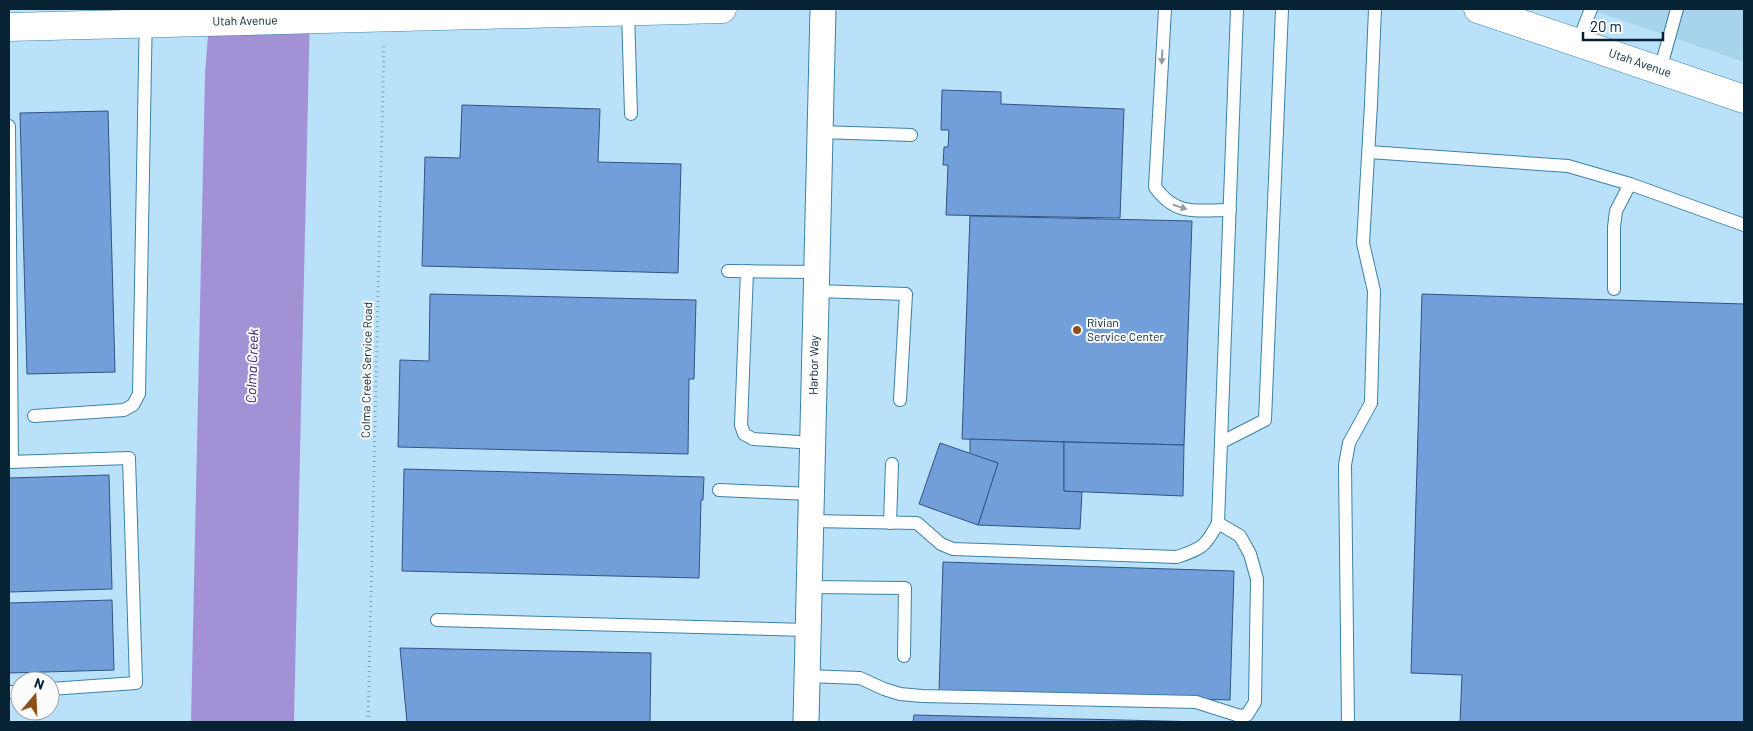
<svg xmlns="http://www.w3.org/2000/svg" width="1753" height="731" font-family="Barlow,sans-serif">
<rect width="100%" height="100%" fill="#bae1fa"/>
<path fill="#a7d3ed" d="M 1589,9 L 1744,9 L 1744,62 Z"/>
<path fill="#a391d6" d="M 210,9 L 310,9 L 294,722 L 191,722 L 205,75 Z"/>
<g fill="#729fda" stroke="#305484">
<path d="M 942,90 L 1001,92 L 1001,104 L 1124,109 L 1120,218 L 946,215 L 948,165 L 943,165 L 944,147 L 948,147 L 949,130 L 941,130 Z"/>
<path d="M 462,105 L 600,109 L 598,162 L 681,164 L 678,273 L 422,266 L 425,157 L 460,158 Z"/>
<path d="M 108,111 L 115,372 L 27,374 L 20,113 Z"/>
<path d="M 970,216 L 1192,221 L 1184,445 L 962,439 Z"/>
<path d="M 430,294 L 696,300 L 694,379 L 689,379 L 688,454 L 398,447 L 400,360 L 429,361 Z"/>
<path d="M 1422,294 L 1744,304 L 1744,722 L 1460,722 L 1462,675 L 1411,673 Z"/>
<path d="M 970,439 L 1064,442 L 1064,491 L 1082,492 L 1080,529 L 978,525 L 998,463 L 970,454 Z"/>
<path d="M 1064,442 L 1184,445 L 1183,496 L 1064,491 Z"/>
<path d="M 940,443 L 998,463 L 978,525 L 919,504 Z"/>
<path d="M 404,469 L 704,477 L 703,500 L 701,500 L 699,578 L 402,571 Z"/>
<path d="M 109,475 L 112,589 L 9,592 L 9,478 Z"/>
<path d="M 943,562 L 1234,571 L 1230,700 L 939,691 Z"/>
<path d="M 112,600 L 114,670 L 9,673 L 9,603 Z"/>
<path d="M 400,648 L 651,653 L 650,722 L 407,722 Z"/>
<path d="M 914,715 L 1203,722 L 913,722 Z"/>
</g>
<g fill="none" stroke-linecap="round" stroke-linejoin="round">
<g stroke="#3d80a6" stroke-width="14">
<g id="service">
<path d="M 1165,9 L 1155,187 C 1176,217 1198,210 1230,210"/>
<path d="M 628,11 L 631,114"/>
<path d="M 1578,42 L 1591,9"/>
<path d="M 1660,70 L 1677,9"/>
<path d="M 9,126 L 12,462"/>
<path d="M 820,132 L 911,135"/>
<path d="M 1369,152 L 1568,166 L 1630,184 L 1744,225"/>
<path d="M 728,271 L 817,272"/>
<path d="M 747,271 L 741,425 L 744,434 L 753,439 L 813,443"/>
<path d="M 1614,289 L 1614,227 L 1616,211 L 1630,184"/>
<path d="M 816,291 L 906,294 L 900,400"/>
<path d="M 34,416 L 124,410 L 133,405 L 139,394 L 146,9"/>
<path d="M 1222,442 L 1265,420 L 1282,9"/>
<path d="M 9,462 L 129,458 L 136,683 L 50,689"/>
<path d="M 719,490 L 811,494"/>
<path d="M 811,521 L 917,523 L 941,544 L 953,549 L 1177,557 C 1203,548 1205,547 1218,523 L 1237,9"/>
<path d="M 890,523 L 892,464"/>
<path d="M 809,587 L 905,588 L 904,656"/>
<path d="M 437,620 L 808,630"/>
<path d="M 807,676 L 860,678 L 884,689 L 900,694 L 922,696 L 1196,702 L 1240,716 L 1247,715 L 1255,702 L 1257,579 L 1250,554 L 1240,536 L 1218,523"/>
<path d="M 9,692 L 20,692"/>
<path d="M 1348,722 L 1345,465 L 1349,443 L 1371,403 L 1374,291 L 1363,243 L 1371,104 L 1375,9"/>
</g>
</g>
<g stroke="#3d80a6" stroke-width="27">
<path id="minor" d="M 806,722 L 823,9"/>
</g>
<g stroke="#3d80a6" stroke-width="29">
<g id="tertiary">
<path d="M 1478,9 L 1744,99"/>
<path d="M 9,27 L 722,9"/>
</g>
</g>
<path stroke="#7ea1b7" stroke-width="3" stroke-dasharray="1 4" stroke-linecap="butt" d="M 368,722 L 384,43"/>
<use href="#service" stroke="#fff" stroke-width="12"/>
<use href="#minor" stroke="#fff" stroke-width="25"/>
<use href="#tertiary" stroke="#fff" stroke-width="28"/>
</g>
<defs><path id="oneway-solid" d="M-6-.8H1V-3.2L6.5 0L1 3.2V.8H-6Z" transform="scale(1.25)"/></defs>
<g fill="#8f9ca3">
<use href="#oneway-solid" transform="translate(1162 57) rotate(93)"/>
<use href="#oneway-solid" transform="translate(1180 207) rotate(18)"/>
</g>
<circle fill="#8f4f18" stroke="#fcfcfc" stroke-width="2" cx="1077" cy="330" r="5"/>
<g text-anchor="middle" stroke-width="4" stroke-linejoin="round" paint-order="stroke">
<g font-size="12" fill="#072333" stroke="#fcfcfc">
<text transform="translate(245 21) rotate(-1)" y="4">Utah Avenue</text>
<text transform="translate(1640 63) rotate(19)" y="4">Utah Avenue</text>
<text transform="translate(814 365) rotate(-89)" y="4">Harbor Way</text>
<text transform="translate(367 370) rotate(-89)" y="4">Colma Creek Service Road</text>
</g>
<g font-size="12" fill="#072333" stroke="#fcfcfc" text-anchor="start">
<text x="1087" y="327">Rivian<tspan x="1087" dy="14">Service Center</tspan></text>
</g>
<g font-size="14" font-style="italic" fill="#381869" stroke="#fcfcfc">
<text transform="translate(252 366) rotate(-88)" y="5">Colma Creek</text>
</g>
</g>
<rect width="1753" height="731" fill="none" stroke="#072333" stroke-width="20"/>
<g transform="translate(35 696) rotate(19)"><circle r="24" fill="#fcfcfc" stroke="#9aa5ac"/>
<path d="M0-4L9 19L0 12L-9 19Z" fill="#8f4f18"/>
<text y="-8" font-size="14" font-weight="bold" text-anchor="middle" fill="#072333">N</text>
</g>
<path d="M1583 32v8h80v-8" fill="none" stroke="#072333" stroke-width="2.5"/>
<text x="1590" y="32" font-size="15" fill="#072333" stroke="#fcfcfc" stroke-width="4" paint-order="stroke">20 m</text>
</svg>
